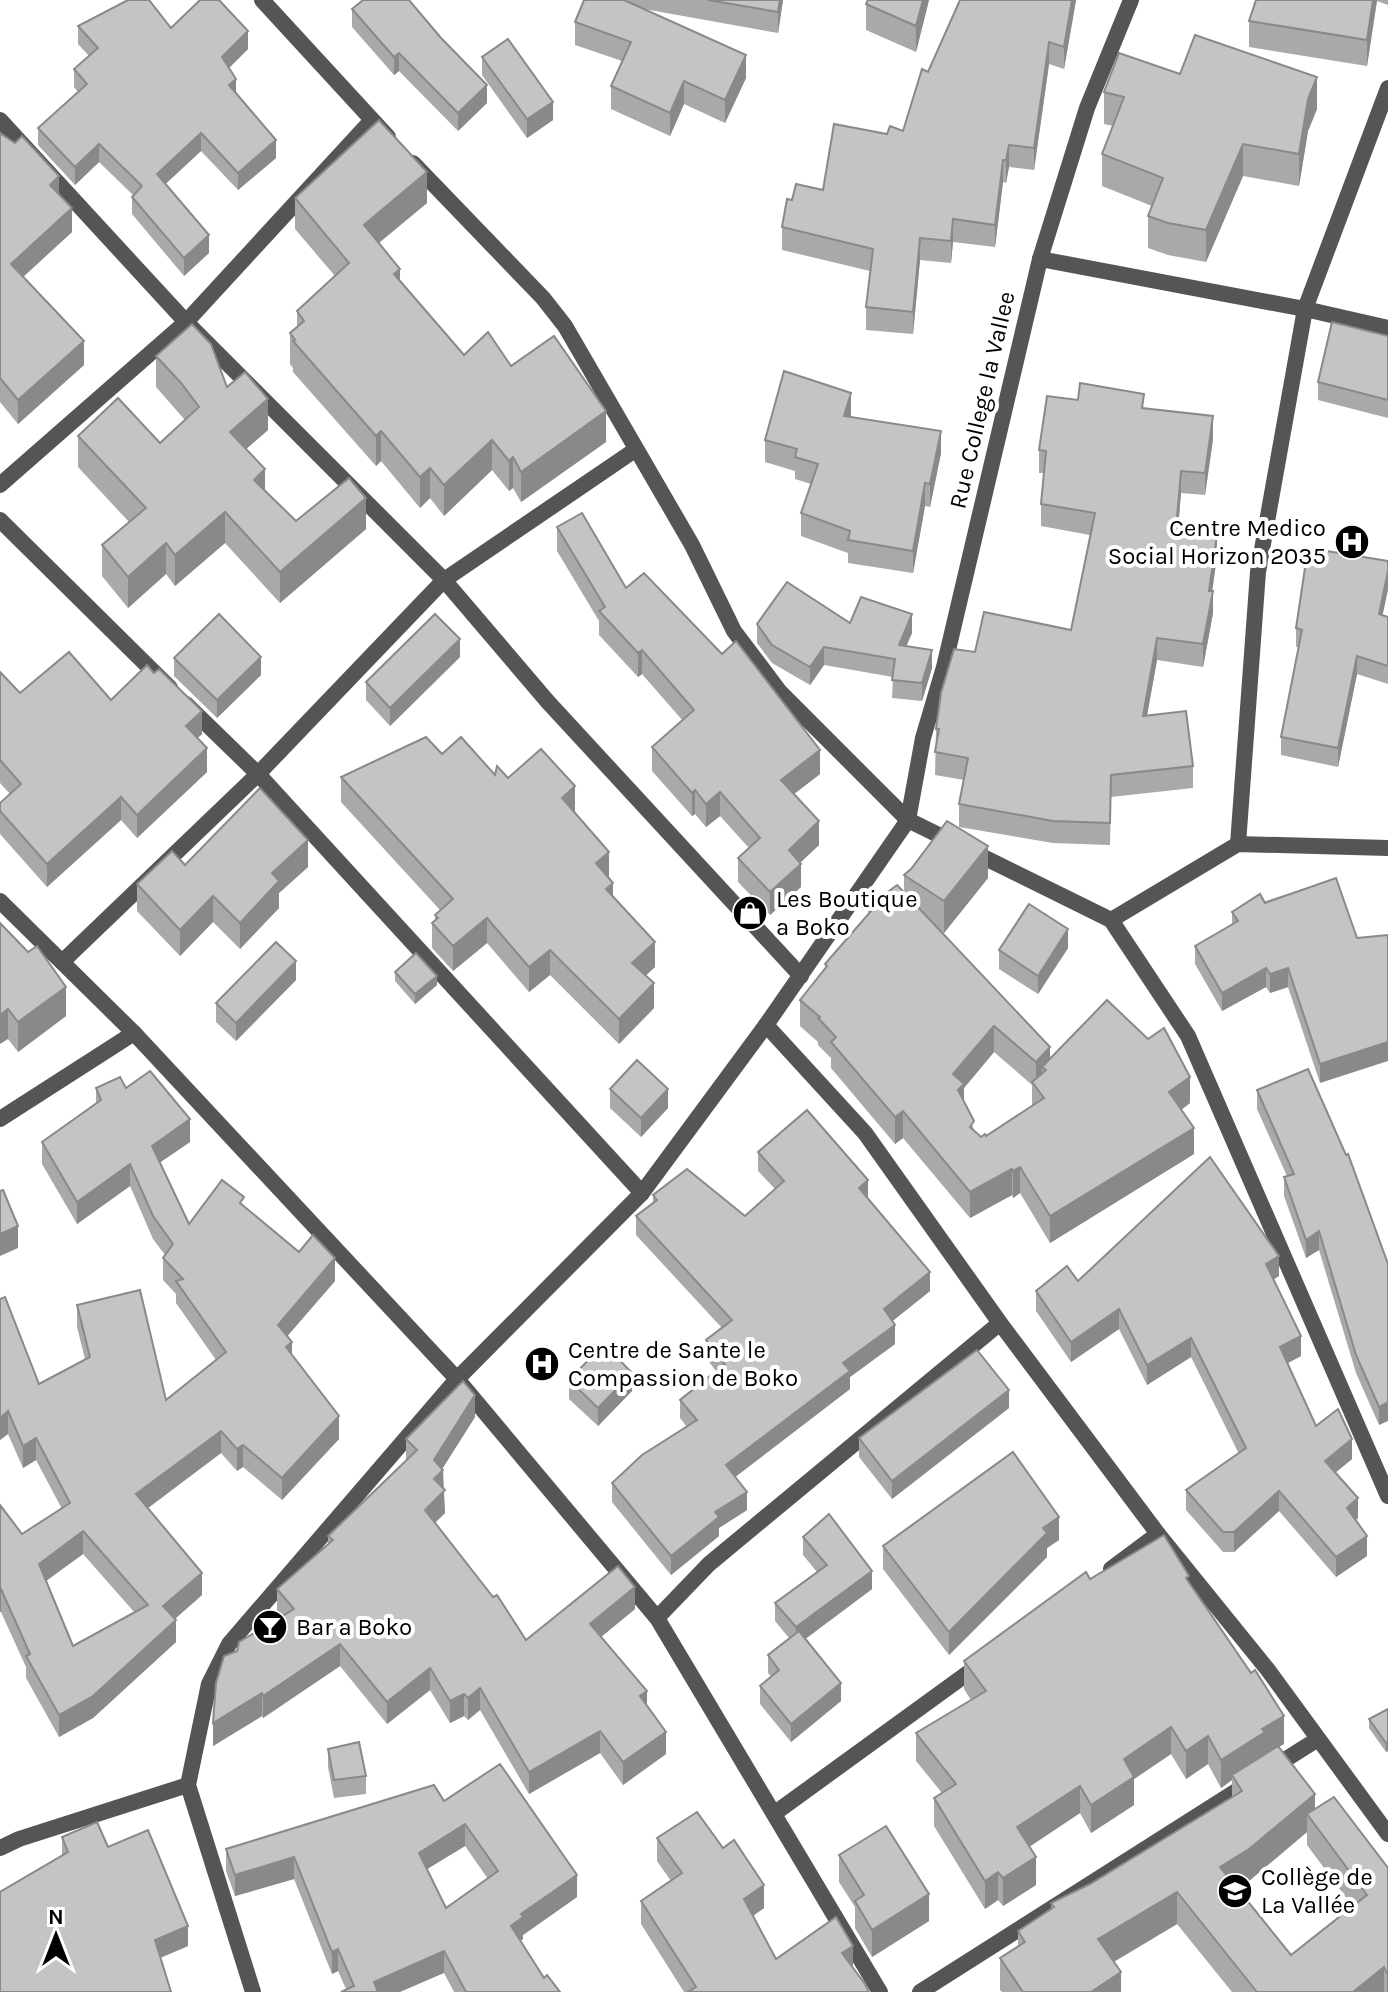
<svg xmlns="http://www.w3.org/2000/svg" width="1388" height="1992" font-family="Karla,sans-serif">
<rect width="100%" height="100%" fill="#fff"/>
<g fill="none" stroke-linecap="round" stroke-linejoin="round">
<g stroke="#555" stroke-width="16">
<path d="M 262,0 L 388,137"/>
<path d="M 0,120 L 186,322 L 444,580 L 548,702 L 801,976"/>
<path d="M 413,163 L 543,298 L 565,326 L 692,545 L 734,631 L 780,692 L 908,820 L 1111,920 L 1188,1036 L 1388,1496"/>
<path d="M 1040,259 L 1305,309 L 1388,328"/>
<path d="M 0,485 L 186,322 L 372,120"/>
<path d="M 0,520 L 170,688"/>
<path d="M 186,704 L 258,774 L 642,1193"/>
<path d="M 1238,844 L 1258,572 L 1305,309 L 1388,88"/>
<path d="M 0,901 L 134,1033 L 457,1379 L 657,1618 L 880,1992"/>
<path d="M 1111,920 L 1238,844 L 1388,848"/>
<path d="M 62,962 L 258,774 L 444,580 L 635,450"/>
<path d="M 766,1025 L 865,1133 L 1000,1323 L 1158,1534 L 1268,1670 L 1388,1834"/>
<path d="M 0,1119 L 134,1033"/>
<path d="M 1111,1569 L 1158,1534"/>
<path d="M 657,1618 L 709,1564 L 1000,1323"/>
<path d="M 1272,1768 L 1318,1739"/>
<path d="M 775,1813 L 979,1665"/>
<path d="M 0,1848 L 19,1839 L 188,1785"/>
<path d="M 253,1992 L 188,1785 L 209,1684 L 229,1644 L 457,1379 L 642,1193 L 766,1025 L 908,820 L 923,738 L 944,667 L 1040,259 L 1087,108 L 1131,0"/>
<path d="M 920,1992 L 1249,1783"/>
</g>
</g>
<g fill="#a9a9a9" fill-rule="evenodd">
<path d="M 584,0 L 783,0 L 778,33 L 644,9 L 746,78 L 725,123 L 684,104 L 670,136 L 611,109 L 611,86 L 622,61 L 575,45 L 575,22 Z"/>
<path d="M 868,0 L 929,0 L 916,52 L 866,30 L 866,4 Z"/>
<path d="M 960,0 L 1076,0 L 1064,69 L 1049,64 L 1034,170 L 1009,167 L 1006,183 L 1003,182 L 995,247 L 953,242 L 951,263 L 920,260 L 913,334 L 866,330 L 866,307 L 870,271 L 782,250 L 782,227 L 792,200 L 823,190 L 887,134 L 903,131 Z"/>
<path d="M 1256,0 L 1388,0 L 1388,5 L 1377,1 L 1367,66 L 1249,47 L 1249,21 Z"/>
<path d="M 352,9 L 487,103 L 458,131 L 399,71 L 394,75 L 352,27 Z"/>
<path d="M 78,26 L 171,28 L 248,49 L 229,68 L 236,93 L 276,158 L 238,190 L 201,151 L 165,184 L 209,253 L 184,276 L 132,214 L 132,197 L 133,195 L 99,162 L 75,185 L 38,145 L 38,128 L 78,92 L 74,87 L 74,69 L 89,56 L 78,44 Z"/>
<path d="M 482,57 L 553,120 L 527,138 L 482,75 Z"/>
<path d="M 1180,74 L 1317,109 L 1308,131 L 1299,186 L 1243,176 L 1206,262 L 1168,255 L 1148,248 L 1148,216 L 1152,206 L 1102,186 L 1102,154 L 1113,126 L 1104,124 L 1104,92 Z"/>
<path d="M 0,133 L 59,194 L 72,232 L 23,277 L 84,365 L 18,424 L 0,402 Z"/>
<path d="M 295,198 L 427,203 L 379,243 L 400,281 L 464,355 L 511,366 L 606,442 L 521,502 L 513,488 L 509,491 L 492,470 L 444,516 L 430,498 L 420,508 L 381,461 L 376,466 L 293,372 L 293,368 L 290,364 L 290,333 L 297,327 L 297,311 L 335,276 L 295,229 Z"/>
<path d="M 1388,336 L 1388,418 L 1318,400 L 1318,382 Z"/>
<path d="M 156,356 L 227,387 L 268,430 L 246,449 L 265,491 L 296,521 L 366,529 L 280,603 L 225,543 L 175,586 L 166,574 L 128,608 L 102,576 L 102,545 L 129,522 L 78,467 L 78,436 L 160,443 L 185,420 L 156,387 Z"/>
<path d="M 1144,408 L 1213,439 L 1205,495 L 1181,493 L 1178,529 L 1217,557 L 1212,591 L 1213,613 L 1203,667 L 1157,660 L 1147,715 L 1193,766 L 1193,788 L 1111,797 L 1110,845 L 1053,843 L 959,827 L 959,804 L 964,780 L 935,775 L 936,729 L 975,652 L 1071,630 L 1090,535 L 1041,526 L 1041,504 L 1044,473 L 1039,473 L 1039,450 Z"/>
<path d="M 851,415 L 850,417 L 941,453 L 930,507 L 925,506 L 913,573 L 848,563 L 848,553 L 801,536 L 801,513 L 811,484 L 795,479 L 795,471 L 765,462 L 765,440 Z"/>
<path d="M 557,527 L 626,588 L 820,774 L 794,794 L 819,845 L 800,863 L 801,887 L 770,915 L 738,882 L 738,858 L 749,848 L 720,816 L 706,827 L 695,814 L 692,816 L 652,771 L 652,747 L 683,721 L 642,674 L 638,677 L 599,635 L 599,621 L 557,551 Z"/>
<path d="M 1382,615 L 1388,617 L 1388,684 L 1357,674 L 1338,767 L 1281,755 L 1281,737 L 1299,647 L 1296,647 L 1296,628 Z"/>
<path d="M 850,623 L 912,633 L 906,646 L 932,668 L 922,701 L 892,698 L 893,677 L 824,665 L 810,685 L 772,663 L 757,643 L 757,624 Z"/>
<path d="M 460,657 L 390,726 L 366,700 L 366,682 Z"/>
<path d="M 174,658 L 261,675 L 217,718 L 174,676 Z"/>
<path d="M 0,672 L 20,693 L 111,700 L 202,734 L 197,738 L 207,772 L 137,838 L 121,820 L 47,887 L 0,834 L 0,811 L 10,794 L 0,783 Z"/>
<path d="M 495,775 L 508,778 L 575,811 L 609,877 L 613,896 L 655,967 L 646,975 L 654,1008 L 619,1044 L 550,975 L 529,992 L 487,943 L 453,971 L 432,948 L 432,923 L 435,921 L 435,915 L 440,910 L 341,802 L 341,777 Z"/>
<path d="M 185,865 L 308,867 L 279,893 L 279,908 L 240,949 L 213,922 L 180,956 L 137,911 L 137,884 Z"/>
<path d="M 911,869 L 988,878 L 944,933 L 938,929 L 1050,1059 L 1190,1103 L 1181,1110 L 1194,1154 L 1050,1243 L 1020,1193 L 1013,1198 L 1012,1195 L 970,1218 L 903,1138 L 895,1144 L 831,1068 L 831,1058 L 818,1045 L 818,1042 L 800,1026 L 800,1000 L 825,969 L 825,964 L 868,915 L 868,907 L 904,893 L 904,875 ZM 994,1052 L 1032,1085 L 1032,1106 L 986,1136 L 981,1137 L 974,1130 L 964,1102 L 964,1088 Z"/>
<path d="M 1336,878 L 1320,1083 L 1288,987 L 1270,993 L 1266,987 L 1222,1011 L 1195,964 L 1195,946 L 1232,924 L 1232,912 Z"/>
<path d="M 0,923 L 66,1016 L 18,1052 L 8,1039 Z"/>
<path d="M 1068,948 L 1038,994 L 999,969 L 999,950 Z"/>
<path d="M 395,972 L 437,985 L 415,1004 L 395,981 Z"/>
<path d="M 296,980 L 236,1041 L 216,1022 L 216,1003 Z"/>
<path d="M 96,1088 L 126,1088 L 190,1142 L 160,1162 L 189,1224 L 244,1206 L 335,1281 L 287,1336 L 292,1355 L 339,1439 L 282,1500 L 243,1467 L 237,1471 L 221,1453 L 148,1508 L 202,1595 L 175,1619 L 176,1642 L 93,1718 L 59,1737 L 26,1678 L 26,1667 L 1,1612 L 0,1612 L 0,1505 L 22,1534 L 62,1509 L 36,1460 L 23,1468 L 8,1434 L 0,1440 L 0,1299 L 39,1384 L 85,1359 L 77,1327 L 77,1305 L 166,1400 L 216,1360 L 176,1303 L 176,1294 L 163,1280 L 163,1258 L 165,1255 L 153,1239 L 130,1186 L 77,1224 L 42,1164 L 42,1142 L 96,1104 ZM 83,1554 L 135,1613 L 73,1646 L 46,1581 Z"/>
<path d="M 610,1089 L 668,1108 L 641,1137 L 610,1108 Z"/>
<path d="M 1257,1090 L 1388,1264 L 1379,1425 L 1356,1373 L 1319,1250 L 1306,1258 L 1284,1196 L 1284,1177 L 1287,1176 L 1257,1109 Z"/>
<path d="M 758,1152 L 868,1198 L 930,1291 L 892,1321 L 895,1344 L 850,1377 L 850,1389 L 735,1477 L 747,1510 L 719,1528 L 719,1536 L 671,1575 L 612,1502 L 612,1483 L 687,1427 L 680,1418 L 680,1400 L 716,1371 L 706,1358 L 706,1340 L 722,1328 L 636,1235 L 636,1216 L 653,1204 L 653,1195 L 745,1216 L 775,1189 L 758,1171 Z"/>
<path d="M 1279,1276 L 1274,1279 L 1301,1356 L 1288,1363 L 1316,1426 L 1352,1459 L 1335,1473 L 1358,1518 L 1356,1520 L 1367,1556 L 1336,1577 L 1279,1511 L 1234,1552 L 1223,1552 L 1186,1510 L 1186,1490 L 1239,1454 L 1191,1357 L 1147,1385 L 1119,1329 L 1071,1362 L 1036,1311 L 1036,1291 L 1078,1281 Z"/>
<path d="M 569,1380 L 632,1391 L 598,1426 L 569,1399 Z"/>
<path d="M 1009,1408 L 892,1499 L 859,1457 L 859,1438 Z"/>
<path d="M 475,1417 L 442,1469 L 445,1513 L 435,1523 L 526,1640 L 635,1609 L 601,1637 L 647,1706 L 666,1754 L 623,1785 L 600,1753 L 529,1794 L 480,1710 L 468,1720 L 464,1716 L 450,1723 L 430,1690 L 387,1724 L 340,1666 L 263,1718 L 262,1716 L 213,1746 L 237,1651 L 282,1617 L 277,1611 L 277,1589 L 328,1544 L 328,1536 L 406,1461 L 406,1439 Z"/>
<path d="M 803,1537 L 872,1589 L 805,1639 L 841,1701 L 791,1742 L 760,1704 L 760,1686 L 771,1676 L 768,1673 L 768,1655 L 789,1638 L 775,1621 L 775,1603 L 817,1572 L 803,1555 Z"/>
<path d="M 1059,1540 L 1047,1548 L 1047,1557 L 949,1655 L 883,1569 L 883,1546 Z"/>
<path d="M 1090,1579 L 1189,1583 L 1284,1744 L 1279,1747 L 1315,1809 L 1388,1868 L 1388,1992 L 1232,1992 L 1177,1924 L 1114,1962 L 1121,1992 L 1002,1992 L 1000,1990 L 1000,1958 L 1018,1947 L 1018,1931 L 1051,1909 L 1051,1903 L 1090,1884 L 1232,1797 L 1232,1780 L 1221,1788 L 1208,1764 L 1186,1779 L 1171,1754 L 1134,1779 L 1134,1805 L 1091,1833 L 1080,1813 L 1029,1847 L 1036,1885 L 1003,1906 L 998,1900 L 985,1909 L 934,1826 L 934,1798 L 942,1793 L 916,1761 L 916,1733 L 971,1700 L 964,1689 L 964,1661 ZM 1307,1832 L 1307,1845 L 1353,1907 L 1291,1955 L 1237,1888 L 1249,1881 Z"/>
<path d="M 1388,1709 L 1386,1752 L 1369,1728 L 1369,1719 Z"/>
<path d="M 328,1749 L 366,1776 L 366,1794 L 334,1798 L 328,1767 Z"/>
<path d="M 444,1801 L 577,1897 L 523,1935 L 523,1939 L 520,1941 L 544,1978 L 560,1992 L 454,1992 L 444,1973 L 346,1989 L 338,1971 L 332,1974 L 294,1879 L 235,1896 L 226,1871 L 226,1849 ZM 465,1846 L 488,1879 L 446,1908 L 427,1869 Z"/>
<path d="M 62,1837 L 108,1847 L 188,1946 L 160,1958 L 62,1856 Z"/>
<path d="M 657,1838 L 764,1908 L 753,1916 L 776,1959 L 853,1968 L 869,1992 L 684,1992 L 641,1924 L 641,1901 L 671,1881 L 657,1861 Z"/>
<path d="M 839,1855 L 929,1921 L 872,1957 L 855,1928 L 855,1907 L 839,1882 Z"/>
</g>
<g fill="#898989">
<path d="M 780,0 L 783,0 L 778,33 L 778,12 Z"/>
<path d="M 923,0 L 929,0 L 916,52 L 916,26 Z"/>
<path d="M 1072,0 L 1076,0 L 1064,69 L 1064,47 Z"/>
<path d="M 1373,0 L 1377,0 L 1367,66 L 1367,40 Z"/>
<path d="M 248,31 L 248,49 L 222,75 L 222,57 Z"/>
<path d="M 1049,42 L 1049,64 L 1034,170 L 1034,148 Z"/>
<path d="M 399,53 L 399,71 L 394,75 L 394,57 Z"/>
<path d="M 746,55 L 746,78 L 725,123 L 725,100 Z"/>
<path d="M 1317,77 L 1317,109 L 1308,131 L 1299,186 L 1299,154 L 1308,99 Z"/>
<path d="M 236,79 L 236,96 L 229,85 Z"/>
<path d="M 684,81 L 684,104 L 670,136 L 670,113 Z"/>
<path d="M 487,85 L 487,103 L 458,131 L 458,113 Z"/>
<path d="M 553,102 L 553,120 L 527,138 L 527,119 Z"/>
<path d="M 201,133 L 201,151 L 157,192 L 157,174 Z"/>
<path d="M 276,140 L 276,158 L 238,190 L 238,173 Z"/>
<path d="M 99,144 L 99,162 L 75,185 L 75,167 Z"/>
<path d="M 1243,144 L 1243,176 L 1206,262 L 1206,230 Z"/>
<path d="M 1009,145 L 1009,167 L 1006,183 L 1006,160 Z"/>
<path d="M 1003,160 L 1003,182 L 995,247 L 995,225 Z"/>
<path d="M 427,172 L 427,203 L 364,255 L 364,225 Z"/>
<path d="M 59,176 L 59,200 L 50,185 Z"/>
<path d="M 72,208 L 72,232 L 11,288 L 11,264 Z"/>
<path d="M 953,219 L 953,242 L 951,263 L 951,241 Z"/>
<path d="M 209,235 L 209,253 L 184,276 L 184,258 Z"/>
<path d="M 920,238 L 920,260 L 913,334 L 913,312 Z"/>
<path d="M 400,269 L 400,299 L 394,274 Z"/>
<path d="M 84,341 L 84,365 L 18,424 L 18,400 Z"/>
<path d="M 851,393 L 851,415 L 844,439 L 844,416 Z"/>
<path d="M 268,399 L 268,430 L 230,463 L 230,432 Z"/>
<path d="M 606,411 L 606,442 L 521,502 L 521,472 Z"/>
<path d="M 1213,416 L 1213,439 L 1205,495 L 1205,473 Z"/>
<path d="M 381,431 L 381,461 L 376,466 L 376,436 Z"/>
<path d="M 941,431 L 941,453 L 930,507 L 930,484 Z"/>
<path d="M 492,440 L 492,470 L 444,516 L 444,485 Z"/>
<path d="M 513,457 L 513,488 L 509,491 L 509,461 Z"/>
<path d="M 430,468 L 430,498 L 420,508 L 420,477 Z"/>
<path d="M 265,469 L 265,500 L 254,480 Z"/>
<path d="M 1181,471 L 1181,493 L 1176,551 L 1176,529 Z"/>
<path d="M 925,483 L 925,506 L 913,573 L 913,551 Z"/>
<path d="M 366,498 L 366,529 L 280,603 L 280,572 Z"/>
<path d="M 225,512 L 225,543 L 175,586 L 175,555 Z"/>
<path d="M 1217,535 L 1217,557 L 1209,613 L 1209,591 Z"/>
<path d="M 166,543 L 166,574 L 128,608 L 128,577 Z"/>
<path d="M 1388,571 L 1388,590 L 1379,632 L 1379,614 Z"/>
<path d="M 1213,591 L 1213,613 L 1203,667 L 1203,644 Z"/>
<path d="M 912,614 L 912,633 L 899,663 L 899,645 Z"/>
<path d="M 1157,638 L 1157,660 L 1143,738 L 1143,716 Z"/>
<path d="M 460,639 L 460,657 L 390,726 L 390,708 Z"/>
<path d="M 824,647 L 824,665 L 810,685 L 810,667 Z"/>
<path d="M 642,650 L 642,674 L 638,677 L 638,653 Z"/>
<path d="M 932,650 L 932,668 L 922,701 L 922,683 Z"/>
<path d="M 1357,656 L 1357,674 L 1338,767 L 1338,748 Z"/>
<path d="M 261,657 L 261,675 L 217,718 L 217,700 Z"/>
<path d="M 202,711 L 202,734 L 186,749 L 186,726 Z"/>
<path d="M 207,748 L 207,772 L 137,838 L 137,815 Z"/>
<path d="M 820,750 L 820,774 L 781,804 L 781,780 Z"/>
<path d="M 575,786 L 575,811 L 562,823 L 562,798 Z"/>
<path d="M 695,790 L 695,814 L 692,816 L 692,793 Z"/>
<path d="M 720,792 L 720,816 L 706,827 L 706,804 Z"/>
<path d="M 121,797 L 121,820 L 47,887 L 47,864 Z"/>
<path d="M 819,821 L 819,845 L 789,873 L 789,850 Z"/>
<path d="M 308,840 L 308,867 L 279,893 L 279,908 L 240,949 L 240,923 L 272,873 Z"/>
<path d="M 988,846 L 988,878 L 944,933 L 944,901 Z"/>
<path d="M 609,852 L 609,877 L 596,888 L 596,863 Z"/>
<path d="M 801,864 L 801,887 L 770,915 L 770,892 Z"/>
<path d="M 613,883 L 613,908 L 606,889 Z"/>
<path d="M 213,896 L 213,922 L 180,956 L 180,930 Z"/>
<path d="M 487,918 L 487,943 L 453,971 L 453,946 Z"/>
<path d="M 1068,929 L 1068,948 L 1038,994 L 1038,976 Z"/>
<path d="M 655,942 L 655,967 L 632,988 L 632,963 Z"/>
<path d="M 550,950 L 550,975 L 529,992 L 529,967 Z"/>
<path d="M 296,961 L 296,980 L 236,1041 L 236,1023 Z"/>
<path d="M 1266,968 L 1266,987 L 1222,1011 L 1222,993 Z"/>
<path d="M 1288,968 L 1288,987 L 1270,993 L 1270,974 Z"/>
<path d="M 437,976 L 437,985 L 415,1004 L 415,994 Z"/>
<path d="M 654,983 L 654,1008 L 619,1044 L 619,1019 Z"/>
<path d="M 66,987 L 66,1016 L 18,1052 L 18,1022 Z"/>
<path d="M 8,1009 L 8,1039 L 0,1044 L 0,1015 Z"/>
<path d="M 994,1026 L 994,1052 L 964,1088 L 964,1111 L 953,1074 Z"/>
<path d="M 1388,1042 L 1388,1061 L 1320,1083 L 1320,1064 Z"/>
<path d="M 1050,1047 L 1050,1074 L 1042,1067 L 1042,1082 L 1036,1089 L 1036,1062 Z"/>
<path d="M 1190,1077 L 1190,1103 L 1169,1119 L 1169,1092 Z"/>
<path d="M 668,1089 L 668,1108 L 641,1137 L 641,1118 Z"/>
<path d="M 903,1111 L 903,1138 L 895,1144 L 895,1117 Z"/>
<path d="M 190,1119 L 190,1142 L 152,1168 L 152,1146 Z"/>
<path d="M 1194,1128 L 1194,1154 L 1050,1243 L 1050,1216 Z"/>
<path d="M 130,1164 L 130,1186 L 77,1224 L 77,1202 Z"/>
<path d="M 1020,1167 L 1020,1193 L 1013,1198 L 1013,1171 Z"/>
<path d="M 1012,1169 L 1012,1195 L 970,1218 L 970,1192 Z"/>
<path d="M 868,1180 L 868,1199 L 859,1188 Z"/>
<path d="M 18,1226 L 18,1248 L 0,1256 L 0,1234 Z"/>
<path d="M 1319,1231 L 1319,1250 L 1306,1258 L 1306,1240 Z"/>
<path d="M 1279,1256 L 1279,1276 L 1266,1284 L 1266,1264 Z"/>
<path d="M 335,1258 L 335,1281 L 278,1347 L 278,1325 Z"/>
<path d="M 930,1272 L 930,1291 L 884,1328 L 884,1309 Z"/>
<path d="M 1119,1309 L 1119,1329 L 1071,1362 L 1071,1342 Z"/>
<path d="M 895,1325 L 895,1344 L 850,1377 L 850,1389 L 726,1484 L 726,1465 L 843,1363 Z"/>
<path d="M 1301,1336 L 1301,1356 L 1280,1367 L 1280,1347 Z"/>
<path d="M 1191,1338 L 1191,1357 L 1147,1385 L 1147,1365 Z"/>
<path d="M 292,1342 L 292,1364 L 286,1347 Z"/>
<path d="M 632,1373 L 632,1391 L 598,1426 L 598,1408 Z"/>
<path d="M 1009,1390 L 1009,1408 L 892,1499 L 892,1481 Z"/>
<path d="M 475,1395 L 475,1417 L 439,1474 L 443,1470 L 445,1513 L 425,1532 L 425,1510 L 434,1460 Z"/>
<path d="M 1388,1402 L 1388,1421 L 1379,1425 L 1379,1407 Z"/>
<path d="M 8,1411 L 8,1434 L 0,1440 L 0,1418 Z"/>
<path d="M 339,1416 L 339,1439 L 282,1500 L 282,1478 Z"/>
<path d="M 221,1431 L 221,1453 L 136,1517 L 136,1494 Z"/>
<path d="M 36,1438 L 36,1460 L 23,1468 L 23,1446 Z"/>
<path d="M 1352,1439 L 1352,1459 L 1325,1481 L 1325,1461 Z"/>
<path d="M 243,1445 L 243,1467 L 237,1471 L 237,1449 Z"/>
<path d="M 1279,1491 L 1279,1511 L 1234,1552 L 1234,1532 Z"/>
<path d="M 747,1492 L 747,1510 L 719,1528 L 719,1536 L 671,1575 L 671,1556 L 715,1512 Z"/>
<path d="M 1358,1498 L 1358,1518 L 1347,1528 L 1347,1508 Z"/>
<path d="M 1059,1517 L 1059,1540 L 1047,1548 L 1047,1557 L 949,1655 L 949,1632 L 1043,1528 Z"/>
<path d="M 83,1531 L 83,1554 L 39,1586 L 39,1564 Z"/>
<path d="M 1367,1536 L 1367,1556 L 1336,1577 L 1336,1557 Z"/>
<path d="M 872,1571 L 872,1589 L 796,1646 L 796,1627 Z"/>
<path d="M 202,1573 L 202,1595 L 163,1629 L 163,1606 Z"/>
<path d="M 635,1587 L 635,1609 L 590,1646 L 590,1624 Z"/>
<path d="M 1,1589 L 1,1612 L 0,1612 L 0,1590 Z"/>
<path d="M 176,1620 L 176,1642 L 93,1718 L 59,1737 L 59,1715 Z"/>
<path d="M 340,1644 L 340,1666 L 263,1718 L 263,1696 Z"/>
<path d="M 430,1668 L 430,1690 L 387,1724 L 387,1702 Z"/>
<path d="M 841,1683 L 841,1701 L 791,1742 L 791,1724 Z"/>
<path d="M 480,1688 L 480,1710 L 468,1720 L 468,1698 Z"/>
<path d="M 647,1691 L 647,1713 L 640,1696 Z"/>
<path d="M 262,1693 L 262,1716 L 213,1746 L 213,1723 Z"/>
<path d="M 464,1694 L 464,1716 L 450,1723 L 450,1701 Z"/>
<path d="M 1284,1716 L 1284,1744 L 1232,1775 L 1232,1780 L 1221,1788 L 1221,1760 L 1262,1729 Z"/>
<path d="M 1171,1727 L 1171,1754 L 1134,1779 L 1134,1805 L 1091,1833 L 1091,1805 L 1124,1759 Z"/>
<path d="M 600,1731 L 600,1753 L 529,1794 L 529,1772 Z"/>
<path d="M 666,1732 L 666,1754 L 623,1785 L 623,1762 Z"/>
<path d="M 1208,1736 L 1208,1764 L 1186,1779 L 1186,1751 Z"/>
<path d="M 1388,1742 L 1388,1751 L 1386,1752 L 1386,1743 Z"/>
<path d="M 1080,1786 L 1080,1813 L 1017,1855 L 1017,1827 Z"/>
<path d="M 1315,1794 L 1315,1825 L 1307,1814 L 1307,1832 L 1249,1881 L 1220,1898 L 1220,1867 Z"/>
<path d="M 465,1824 L 465,1846 L 419,1874 L 419,1853 Z"/>
<path d="M 294,1857 L 294,1879 L 235,1896 L 235,1875 Z"/>
<path d="M 1036,1857 L 1036,1885 L 1003,1906 L 1003,1878 Z"/>
<path d="M 998,1872 L 998,1900 L 985,1909 L 985,1881 Z"/>
<path d="M 577,1875 L 577,1897 L 523,1935 L 523,1939 L 511,1947 L 511,1926 L 521,1914 Z"/>
<path d="M 764,1885 L 764,1908 L 744,1922 L 744,1899 Z"/>
<path d="M 1177,1892 L 1177,1924 L 1098,1971 L 1098,1939 Z"/>
<path d="M 929,1894 L 929,1921 L 872,1957 L 872,1930 Z"/>
<path d="M 188,1926 L 188,1946 L 155,1960 L 155,1940 Z"/>
<path d="M 853,1946 L 853,1969 L 842,1953 Z"/>
<path d="M 338,1949 L 338,1971 L 332,1974 L 332,1952 Z"/>
<path d="M 444,1951 L 444,1973 L 400,1992 L 374,1992 L 374,1982 Z"/>
<path d="M 1384,1967 L 1384,1992 L 1353,1992 Z"/>
<path d="M 1121,1972 L 1121,1992 L 1091,1992 Z"/>
<path d="M 1388,1972 L 1388,1992 L 1387,1992 L 1387,1973 Z"/>
</g>
<g fill="#c4c4c4" stroke="#898989" stroke-width="2" fill-rule="evenodd">
<path d="M 128,0 L 149,0 L 171,28 L 200,0 L 219,0 L 248,31 L 222,57 L 236,79 L 229,85 L 276,140 L 238,173 L 201,133 L 157,174 L 209,235 L 184,258 L 132,197 L 142,186 L 99,144 L 75,167 L 38,128 L 87,84 L 74,69 L 98,48 L 78,26 Z"/>
<path d="M 363,0 L 409,0 L 441,38 L 487,85 L 458,113 L 399,53 L 394,57 L 352,9 Z"/>
<path d="M 584,0 L 624,0 L 746,55 L 725,100 L 684,81 L 670,113 L 611,86 L 631,42 L 575,22 Z"/>
<path d="M 708,0 L 780,0 L 778,12 Z"/>
<path d="M 868,0 L 923,0 L 916,26 L 866,4 Z"/>
<path d="M 960,0 L 1072,0 L 1064,47 L 1049,42 L 1034,148 L 1009,145 L 1006,160 L 1003,160 L 995,225 L 953,219 L 951,241 L 920,238 L 913,312 L 866,307 L 873,249 L 782,227 L 787,199 L 792,200 L 796,184 L 823,190 L 834,124 L 887,134 L 890,126 L 903,131 L 922,69 L 928,72 Z"/>
<path d="M 1256,0 L 1373,0 L 1367,40 L 1249,21 Z"/>
<path d="M 1195,35 L 1317,77 L 1308,99 L 1299,154 L 1243,144 L 1206,230 L 1168,223 L 1148,216 L 1163,178 L 1102,154 L 1124,97 L 1104,92 L 1119,53 L 1180,74 Z"/>
<path d="M 508,39 L 553,102 L 527,119 L 482,57 Z"/>
<path d="M 379,120 L 427,172 L 364,225 L 400,269 L 394,274 L 464,355 L 488,332 L 511,366 L 554,336 L 606,411 L 521,472 L 513,457 L 509,461 L 492,440 L 444,485 L 430,468 L 420,477 L 381,431 L 376,436 L 293,341 L 295,340 L 290,333 L 304,321 L 297,311 L 349,263 L 295,198 Z"/>
<path d="M 0,133 L 15,143 L 22,136 L 59,176 L 50,185 L 72,208 L 11,264 L 84,341 L 18,400 L 0,378 Z"/>
<path d="M 1332,322 L 1388,336 L 1388,400 L 1318,382 Z"/>
<path d="M 192,324 L 211,344 L 227,387 L 245,372 L 268,399 L 230,432 L 265,469 L 254,480 L 296,521 L 349,478 L 366,498 L 280,572 L 225,512 L 175,555 L 166,543 L 128,577 L 102,545 L 146,508 L 78,436 L 118,398 L 160,443 L 199,407 L 181,383 L 156,356 Z"/>
<path d="M 784,371 L 851,393 L 844,416 L 941,431 L 930,484 L 925,483 L 913,551 L 848,540 L 850,531 L 801,513 L 818,464 L 795,457 L 797,449 L 765,440 Z"/>
<path d="M 1080,383 L 1144,394 L 1142,408 L 1213,416 L 1205,473 L 1181,471 L 1176,529 L 1217,535 L 1209,591 L 1213,591 L 1203,644 L 1157,638 L 1143,716 L 1186,711 L 1193,766 L 1111,775 L 1110,823 L 1053,821 L 959,804 L 968,758 L 935,752 L 939,729 L 936,729 L 941,693 L 954,649 L 975,652 L 984,612 L 1071,630 L 1095,513 L 1041,504 L 1046,451 L 1039,450 L 1047,396 L 1078,400 Z"/>
<path d="M 582,513 L 626,588 L 644,573 L 722,654 L 736,641 L 820,750 L 781,780 L 819,821 L 789,850 L 801,864 L 770,892 L 738,858 L 760,838 L 720,792 L 706,804 L 695,790 L 692,793 L 652,747 L 694,710 L 642,650 L 638,653 L 599,611 L 605,607 L 557,527 Z"/>
<path d="M 1308,548 L 1388,561 L 1388,571 L 1379,614 L 1388,617 L 1388,666 L 1357,656 L 1338,748 L 1281,737 L 1302,630 L 1296,628 Z"/>
<path d="M 787,582 L 850,623 L 861,597 L 912,614 L 899,645 L 932,650 L 922,683 L 892,680 L 895,659 L 824,647 L 810,667 L 772,645 L 757,624 Z"/>
<path d="M 219,614 L 261,657 L 217,700 L 174,658 Z"/>
<path d="M 435,614 L 460,639 L 390,708 L 366,682 Z"/>
<path d="M 69,652 L 111,700 L 147,665 L 154,673 L 159,669 L 202,711 L 186,726 L 207,748 L 137,815 L 121,797 L 47,864 L 0,811 L 0,803 L 21,784 L 0,760 L 0,672 L 20,693 Z"/>
<path d="M 426,737 L 442,754 L 461,737 L 495,775 L 497,766 L 508,778 L 541,749 L 575,786 L 562,798 L 609,852 L 596,863 L 613,883 L 606,889 L 655,942 L 632,963 L 654,983 L 619,1019 L 550,950 L 529,967 L 487,918 L 453,946 L 432,923 L 438,918 L 435,915 L 453,899 L 341,777 Z"/>
<path d="M 260,788 L 308,840 L 272,873 L 279,881 L 240,923 L 213,896 L 180,930 L 137,884 L 172,851 L 185,865 Z"/>
<path d="M 947,821 L 988,846 L 944,901 L 904,875 L 911,869 Z"/>
<path d="M 1336,878 L 1357,938 L 1388,935 L 1388,1042 L 1320,1064 L 1288,968 L 1270,974 L 1266,968 L 1222,993 L 1195,946 L 1238,921 L 1232,912 L 1260,894 L 1265,903 Z"/>
<path d="M 897,885 L 1050,1047 L 1036,1062 L 994,1026 L 953,1074 L 964,1084 L 958,1090 L 974,1121 L 970,1127 L 981,1137 L 985,1134 L 986,1136 L 1044,1098 L 1032,1082 L 1046,1070 L 1042,1067 L 1107,1000 L 1148,1039 L 1164,1028 L 1190,1077 L 1169,1092 L 1194,1128 L 1050,1216 L 1020,1167 L 1013,1171 L 1012,1169 L 970,1192 L 903,1111 L 895,1117 L 831,1042 L 836,1037 L 818,1018 L 820,1017 L 800,1000 L 827,966 L 825,964 L 872,910 L 868,907 Z"/>
<path d="M 1029,904 L 1068,929 L 1038,976 L 999,950 Z"/>
<path d="M 0,923 L 28,952 L 37,946 L 66,987 L 18,1022 L 8,1009 L 0,1015 Z"/>
<path d="M 276,942 L 296,961 L 236,1023 L 216,1003 Z"/>
<path d="M 416,953 L 437,976 L 415,994 L 395,972 Z"/>
<path d="M 637,1060 L 668,1089 L 641,1118 L 610,1089 Z"/>
<path d="M 1308,1069 L 1346,1155 L 1348,1154 L 1388,1264 L 1388,1402 L 1379,1407 L 1356,1355 L 1319,1231 L 1306,1240 L 1284,1177 L 1294,1174 L 1257,1090 Z"/>
<path d="M 150,1071 L 190,1119 L 152,1146 L 189,1224 L 222,1180 L 244,1197 L 240,1203 L 299,1252 L 313,1235 L 335,1258 L 278,1325 L 292,1342 L 286,1347 L 339,1416 L 282,1478 L 243,1445 L 237,1449 L 221,1431 L 136,1494 L 202,1573 L 163,1606 L 176,1620 L 93,1696 L 59,1715 L 26,1656 L 30,1654 L 1,1589 L 0,1590 L 0,1505 L 22,1534 L 70,1503 L 36,1438 L 23,1446 L 8,1411 L 0,1418 L 0,1299 L 5,1297 L 39,1384 L 90,1357 L 77,1305 L 140,1290 L 166,1400 L 226,1352 L 176,1281 L 183,1279 L 163,1258 L 173,1244 L 153,1216 L 130,1164 L 77,1202 L 42,1142 L 101,1100 L 96,1088 L 120,1077 L 126,1088 ZM 83,1531 L 148,1605 L 73,1646 L 39,1564 Z"/>
<path d="M 807,1110 L 868,1180 L 859,1188 L 930,1272 L 884,1309 L 895,1325 L 843,1363 L 850,1371 L 726,1465 L 747,1492 L 715,1512 L 719,1517 L 671,1556 L 612,1483 L 642,1455 L 697,1420 L 680,1400 L 725,1364 L 706,1340 L 732,1320 L 636,1216 L 657,1200 L 653,1195 L 687,1169 L 745,1216 L 784,1181 L 758,1152 Z"/>
<path d="M 1210,1157 L 1279,1256 L 1266,1264 L 1301,1336 L 1280,1347 L 1316,1426 L 1338,1409 L 1352,1439 L 1325,1461 L 1358,1498 L 1347,1508 L 1367,1536 L 1336,1557 L 1279,1491 L 1234,1532 L 1223,1532 L 1186,1490 L 1246,1448 L 1191,1338 L 1147,1365 L 1119,1309 L 1071,1342 L 1036,1291 L 1067,1266 L 1078,1281 Z"/>
<path d="M 3,1190 L 18,1226 L 0,1234 L 0,1191 Z"/>
<path d="M 604,1344 L 632,1373 L 598,1408 L 569,1380 Z"/>
<path d="M 977,1350 L 1009,1390 L 892,1481 L 859,1438 Z"/>
<path d="M 463,1381 L 475,1395 L 434,1460 L 443,1470 L 434,1479 L 445,1490 L 425,1510 L 493,1597 L 497,1595 L 526,1640 L 618,1566 L 635,1587 L 590,1624 L 647,1691 L 640,1696 L 666,1732 L 623,1762 L 600,1731 L 529,1772 L 480,1688 L 468,1698 L 464,1694 L 450,1701 L 430,1668 L 387,1702 L 340,1644 L 263,1696 L 262,1693 L 213,1723 L 216,1683 L 224,1656 L 237,1651 L 239,1642 L 294,1609 L 277,1589 L 333,1540 L 328,1536 L 417,1450 L 406,1439 Z"/>
<path d="M 1013,1452 L 1059,1517 L 1043,1528 L 1047,1533 L 949,1632 L 883,1546 Z"/>
<path d="M 829,1514 L 872,1571 L 796,1627 L 775,1603 L 827,1565 L 803,1537 Z"/>
<path d="M 1164,1535 L 1189,1576 L 1186,1578 L 1251,1673 L 1255,1670 L 1284,1716 L 1262,1729 L 1265,1732 L 1221,1760 L 1208,1736 L 1186,1751 L 1171,1727 L 1124,1759 L 1134,1777 L 1091,1805 L 1080,1786 L 1017,1827 L 1036,1857 L 1003,1878 L 998,1872 L 985,1881 L 934,1798 L 956,1784 L 916,1733 L 986,1691 L 964,1661 L 1086,1572 L 1090,1579 Z"/>
<path d="M 799,1631 L 841,1683 L 791,1724 L 760,1686 L 779,1670 L 768,1655 Z"/>
<path d="M 1388,1709 L 1388,1742 L 1386,1743 L 1369,1719 Z"/>
<path d="M 359,1742 L 366,1776 L 334,1780 L 328,1749 Z"/>
<path d="M 1278,1746 L 1315,1794 L 1249,1849 L 1220,1867 L 1291,1955 L 1367,1895 L 1307,1814 L 1334,1797 L 1388,1868 L 1388,1972 L 1387,1973 L 1384,1967 L 1353,1992 L 1257,1992 L 1177,1892 L 1098,1939 L 1121,1972 L 1091,1992 L 1023,1992 L 1000,1958 L 1025,1942 L 1018,1931 L 1054,1907 L 1051,1903 L 1090,1884 L 1242,1791 L 1232,1775 Z"/>
<path d="M 500,1764 L 577,1875 L 521,1914 L 523,1917 L 511,1926 L 544,1978 L 547,1975 L 560,1992 L 466,1992 L 444,1951 L 374,1982 L 378,1992 L 341,1992 L 354,1986 L 338,1949 L 332,1952 L 294,1857 L 235,1875 L 226,1849 L 434,1785 L 444,1801 ZM 465,1824 L 498,1871 L 446,1908 L 419,1853 Z"/>
<path d="M 697,1812 L 723,1848 L 734,1840 L 764,1885 L 744,1899 L 776,1959 L 836,1917 L 853,1946 L 842,1953 L 865,1984 L 869,1992 L 688,1992 L 696,1987 L 641,1901 L 682,1873 L 657,1838 Z"/>
<path d="M 97,1822 L 108,1847 L 148,1830 L 188,1926 L 155,1940 L 171,1992 L 0,1992 L 0,1892 L 68,1852 L 62,1837 Z"/>
<path d="M 886,1826 L 929,1894 L 872,1930 L 855,1901 L 864,1895 L 839,1855 Z"/>
</g>
<defs>
<g id="hospital-disc" transform="scale(1.8)"><circle r="9.5" fill="#000" stroke="#fff"/><path d="M-5-5h3v3.5h4V-5h3V5h-3V1.5h-4V5h-3Z" fill="#fff"/></g>
<g id="shop-disc" transform="scale(1.8)"><circle r="9.5" fill="#000" stroke="#fff"/><path d="M-5-2.5h2.3a2.7 3.5 0 0 1 5.4 0H5L5.5 6h-11ZM-1.5-2.5h3a1.5 2.3 0 0 0-3 0Z" fill="#fff"/></g>
<g id="bar-disc" transform="scale(1.8)"><circle r="9.5" fill="#000" stroke="#fff"/><path d="M-6-5H6L.8 .8V4.5H3.5V6h-7V4.5H-.8V.8Z" fill="#fff"/></g>
<g id="school-disc" transform="scale(1.8)"><circle r="9.5" fill="#000" stroke="#fff"/><path d="M0-5L7-2L0 1L-7-2ZM-4 1L0 2.5L4 1V4Q0 6-4 4Z" fill="#fff"/></g>
</defs>
<g fill-rule="evenodd">
<use href="#hospital-disc" x="1352" y="542"/>
<use href="#shop-disc" x="750" y="913"/>
<use href="#hospital-disc" x="542" y="1364"/>
<use href="#bar-disc" x="270" y="1627"/>
<use href="#school-disc" x="1235" y="1891"/>
</g>
<g text-anchor="middle" stroke-width="8" stroke-linejoin="round" paint-order="stroke">
<g font-size="24" fill="#000" stroke="#fff">
<text transform="translate(982 400) rotate(-77)" y="8">Rue College la Vallee</text>
</g>
<g font-size="24" fill="#000" stroke="#fff" text-anchor="start">
<text x="1326" y="536" text-anchor="end">Centre Medico<tspan x="1326" dy="28">Social Horizon 2035</tspan></text>
<text x="776" y="907">Les Boutique<tspan x="776" dy="28">a Boko</tspan></text>
<text x="568" y="1358">Centre de Sante le<tspan x="568" dy="28">Compassion de Boko</tspan></text>
<text x="296" y="1635">Bar a Boko</text>
<text x="1261" y="1885">Collège de<tspan x="1261" dy="28">La Vallée</tspan></text>
</g>
</g>
<g transform="translate(56 1936)" stroke="#ffffff" stroke-width="6" paint-order="stroke">
<path d="M0-6L14 30L0 20L-14 30Z" fill="#000000"/>
<text y="-12" font-size="22" font-weight="bold" text-anchor="middle" fill="#000000">N</text>
</g>
</svg>
